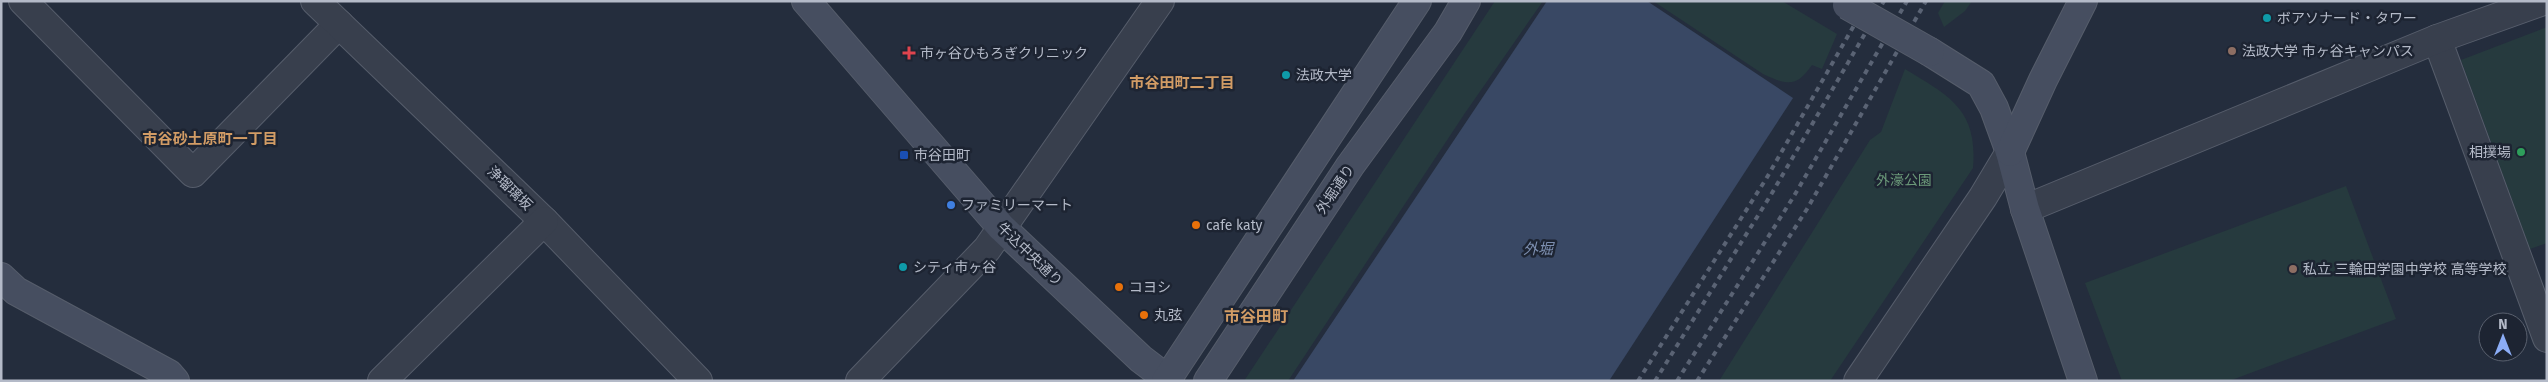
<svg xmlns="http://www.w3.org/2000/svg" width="2548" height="382" font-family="'Fira Sans','Noto Sans JP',sans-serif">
<rect width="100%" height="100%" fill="#242d3d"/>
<g fill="#263a3e">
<path d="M 1495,1 L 1543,1 L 1465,113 L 1288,381 L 1244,381 Z"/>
<path d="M 1653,1 L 1782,1 L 1837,34 L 1822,69 L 1812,65 C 1796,88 1787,85 1763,74 Z"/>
<path d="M 1945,1 L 1972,1 L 1965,11 L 1944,27 L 1938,13 Z"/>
<path d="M 2547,27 L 2547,243 L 2530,249 L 2461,60 Z"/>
<path d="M 1905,69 C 1949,96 1978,109 1973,168 L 1830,381 L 1719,381 L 1870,140 L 1881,132 Z"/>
<path d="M 2346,186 L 2396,319 L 2229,381 L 2122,381 L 2085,283 Z"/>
</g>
<path fill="#394864" d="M 1547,1 L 1647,1 L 1793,98 L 1609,381 L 1293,381 Z"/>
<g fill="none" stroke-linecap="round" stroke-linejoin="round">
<g stroke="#565d6b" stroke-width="30">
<g id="street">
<path d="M 23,1 L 193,173 L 339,24"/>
<path d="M 315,1 L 544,221 L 698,381"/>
<path d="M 2437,39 L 2547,338"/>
<path d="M 2025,209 L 2437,39 L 2543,1"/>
<path d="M 382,381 L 544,221"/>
<path d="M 860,381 L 987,249 L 1160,1"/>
<path d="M 1858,381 L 1983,197 L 2010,152"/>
</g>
</g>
<g stroke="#565d6b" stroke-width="30">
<g id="secondary">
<path d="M 806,1 L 1001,227 L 1141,359 L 1170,381"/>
<path d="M 1930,52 L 1981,84 L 1994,108 L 2010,152 L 2025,209 L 2083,381"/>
<path d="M 2010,152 L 2043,80 L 2083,1"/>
<path d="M 1,277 L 16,291 L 169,374 L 175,381"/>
<path d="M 1166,381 L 1417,1"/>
<path d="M 1208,381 L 1350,166 L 1448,32 L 1466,1"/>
</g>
</g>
<use href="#street" stroke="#383f4d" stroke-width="28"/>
<use href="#secondary" stroke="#464e60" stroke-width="28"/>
<g stroke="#5a6374" stroke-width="4" stroke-dasharray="5 5" stroke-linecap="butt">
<path d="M 1638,381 L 1766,179 L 1868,1"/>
<path d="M 1655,381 L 1772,193 L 1884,1"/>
<path d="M 1677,381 L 1794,196 L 1907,1"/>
<path d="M 1697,381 L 1807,209 L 1926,1"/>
</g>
<g stroke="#565d6b" stroke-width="30" stroke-linecap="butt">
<path id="secondary-bridge" d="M 1847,5 L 1930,52"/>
</g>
<use href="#secondary-bridge" stroke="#464e60" stroke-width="28"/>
</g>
<g fill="#0f9aa8" stroke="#1d2432" stroke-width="2">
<circle cx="2267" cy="18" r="5"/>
<circle cx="1286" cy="75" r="5"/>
<circle cx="903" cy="267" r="5"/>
</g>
<g fill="#8d6e63" stroke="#1d2432" stroke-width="2">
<circle cx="2232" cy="51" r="5"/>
<circle cx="2293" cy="269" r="5"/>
</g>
<path fill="#e0444e" stroke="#1d2432" stroke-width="2" d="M906.5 45.5h5v5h5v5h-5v5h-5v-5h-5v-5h5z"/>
<circle fill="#2e9e5b" stroke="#1d2432" stroke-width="2" cx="2521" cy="152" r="5"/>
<rect fill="#1a4fb4" stroke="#1d2432" stroke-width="2" x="899" y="150" width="10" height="10" rx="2.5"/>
<circle fill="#3f7fe0" stroke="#1d2432" stroke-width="2" cx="951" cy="205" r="5"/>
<g fill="#e8710a" stroke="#1d2432" stroke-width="2">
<circle cx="1196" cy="225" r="5"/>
<circle cx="1119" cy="287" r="5"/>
<circle cx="1144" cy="315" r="5"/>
</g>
<g text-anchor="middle" stroke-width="5" stroke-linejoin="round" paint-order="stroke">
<g font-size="14" fill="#b4bac8" stroke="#1d2432" text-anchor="start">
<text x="2277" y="23">ボアソナード・タワー</text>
<text x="2242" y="56">法政大学 市ヶ谷キャンパス</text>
<text x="920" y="58">市ヶ谷ひもろぎクリニック</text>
<text x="1296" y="80">法政大学</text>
<text x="2511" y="157" text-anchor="end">相撲場</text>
<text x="914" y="160">市谷田町</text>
<text x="961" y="210">ファミリーマート</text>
<text x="1206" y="230">cafe katy</text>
<text x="913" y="272">シティ市ヶ谷</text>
<text x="2303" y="274">私立 三輪田学園中学校 高等学校</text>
<text x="1129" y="292">コヨシ</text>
<text x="1154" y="320">丸弦</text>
</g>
<g font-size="14" fill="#6b9979" stroke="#1d2432">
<text x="1904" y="185">外濠公園</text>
</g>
<g font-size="14" fill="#b4bac8" stroke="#1d2432">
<text transform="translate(510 188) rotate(44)" y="5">浄瑠璃坂</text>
<text transform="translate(1335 189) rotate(-56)" y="5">外堀通り</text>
<text transform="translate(1030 254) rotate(44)" y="5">牛込中央通り</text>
</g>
<g font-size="15" font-weight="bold" fill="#d29c65" stroke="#1d2432">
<text x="1182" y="88">市谷田町二丁目</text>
<text x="210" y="144">市谷砂土原町一丁目</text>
</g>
<g font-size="15" font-style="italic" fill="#7c8eaf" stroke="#1d2432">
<text x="1538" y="254">外堀</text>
</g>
<g font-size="16" font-weight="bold" fill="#d29c65" stroke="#1d2432">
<text x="1256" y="322">市谷田町</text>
</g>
</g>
<rect width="2548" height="382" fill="none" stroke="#b4bac8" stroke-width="5"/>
<g transform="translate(2503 337)"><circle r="24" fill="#1d2432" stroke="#59606e"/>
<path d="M0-4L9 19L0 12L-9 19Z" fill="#8cadf6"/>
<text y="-8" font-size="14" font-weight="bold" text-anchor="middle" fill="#b4bac8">N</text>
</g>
</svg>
